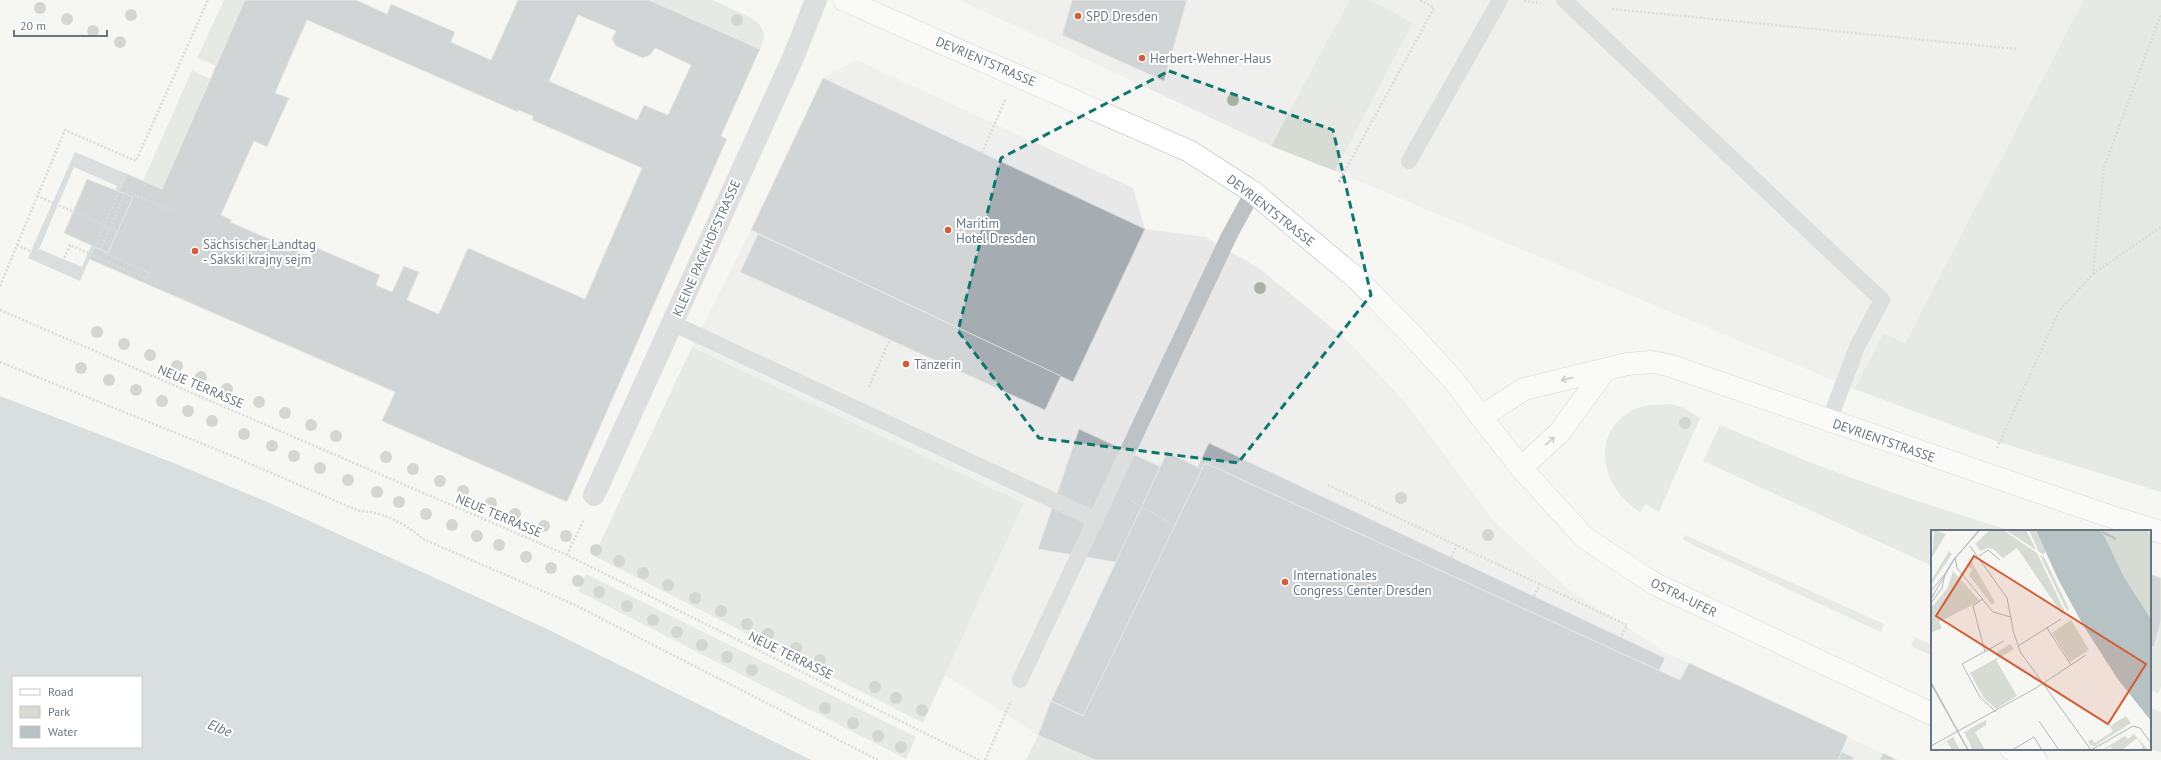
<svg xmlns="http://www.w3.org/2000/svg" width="2161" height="760" font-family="'PT Sans',sans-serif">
<rect width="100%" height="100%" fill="#f6f6f3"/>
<g fill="#e7e8e7">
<path d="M 960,0 L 1349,0 L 1271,146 Z"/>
<path d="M 1372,0 L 2085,0 L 1905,343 L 1884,333 L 1854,389 L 1335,171 L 1413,23 Z"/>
<path d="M 857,60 L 1133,188 L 1145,229 L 1205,237 L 1260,269 L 1347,340 L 1406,403 L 1494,521 L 1568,589 L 1667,653 L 1897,760 L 1095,760 L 1038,735 L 945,675 L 1024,503 L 692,347 L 751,230 L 823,78 Z"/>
</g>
<g fill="#d6dbd3">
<path d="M 224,0 L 245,0 L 216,66 L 197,58 Z"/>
<path d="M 653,0 C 669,0 697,0 712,0 C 718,2 725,6 732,9 C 750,17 773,24 760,49 L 652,2 Z"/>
<path d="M 1349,0 L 1372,0 L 1413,23 L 1335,171 L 1271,146 Z"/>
<path d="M 2084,0 L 2161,0 L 2161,492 L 1998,442 L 1854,389 L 1884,333 L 1905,343 Z"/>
<path d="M 192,70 L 210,79 L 162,189 L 143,181 Z"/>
<path d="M 692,347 L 1024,503 L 923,723 L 594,556 Z"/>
<path d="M 1671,404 L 1684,408 L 1700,418 L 1659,512 L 1645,504 L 1640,513 C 1632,506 1621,498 1616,489 C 1597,460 1602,425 1635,409 C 1646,404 1659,405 1671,404 Z"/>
<path d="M 1720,425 L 1814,464 L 1905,497 L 2011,531 L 1932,531 L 1932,566 L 1703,461 Z"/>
<path d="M 1685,535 L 1884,624 L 1881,632 L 1695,546 L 1683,539 Z"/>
<path d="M 586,574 L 916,737 L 906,759 L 578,591 Z"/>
<path d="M 2161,621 L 2161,687 L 2158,694 L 2150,689 L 2150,646 L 2154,647 Z"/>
<path d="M 1915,637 L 1932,645 L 1932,656 L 1911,646 Z"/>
<path d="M 2150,707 L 2161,712 L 2161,752 L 2150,749 Z"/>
<path d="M 1038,735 L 1095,760 L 1026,760 Z"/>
</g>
<g fill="#b7c2c5" fill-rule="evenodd">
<path d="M 75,152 L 127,174 L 80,281 L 28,258 ZM 74,167 L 117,186 L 82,267 L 39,249 Z"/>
<path d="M 0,396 L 176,464 L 272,504 L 545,628 L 811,760 L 0,760 ZM 13,677 L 141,677 L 141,747 L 13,747 Z"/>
</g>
<g fill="#a6adb2" stroke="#d8d8d6" fill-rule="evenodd">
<path d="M 245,0 L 356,0 L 387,14 L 391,4 L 455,32 L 451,42 L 491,60 L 518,0 L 649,0 L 760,49 L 721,136 L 727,139 L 726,141 L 567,502 L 382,421 L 395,392 L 89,259 L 127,174 L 162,189 ZM 578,15 L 616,31 L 612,39 L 616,46 L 643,58 L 650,55 L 655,48 L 691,65 L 668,115 L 644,105 L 637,120 L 549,81 ZM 307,20 L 518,112 L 518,110 L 533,116 L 532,120 L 642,168 L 585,299 L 468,248 L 439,314 L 407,300 L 419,272 L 404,266 L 392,292 L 376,285 L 380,275 L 315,247 L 311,257 L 230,222 L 232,220 L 221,215 L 254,141 L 267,147 L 289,98 L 275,93 Z"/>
<path d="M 1072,0 L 1187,0 L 1164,81 L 1062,35 Z"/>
<path d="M 823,78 L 1145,229 L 1073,382 L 751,230 Z"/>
<path d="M 87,179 L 133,197 L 108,253 L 64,233 Z"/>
<path d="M 758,234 L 1061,376 L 1045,410 L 740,272 Z"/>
<path d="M 1079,429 L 1191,481 L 1150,568 L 1038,549 Z"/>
<path d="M 1209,443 L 1665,658 L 1623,748 L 1165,534 Z"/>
<path d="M 1167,452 L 1202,469 L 1205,463 L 1628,657 L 1853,757 L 1852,760 L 1182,760 L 1051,701 Z"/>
<path d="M 1205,463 L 1680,680 L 1689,663 L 1848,736 L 1838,760 L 1095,760 L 1038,735 L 1051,701 L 1083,716 Z"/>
<path d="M 2150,574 L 2161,578 L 2161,621 L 2154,647 L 2150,646 Z"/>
<path d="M 1883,753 L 1897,760 L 1880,760 Z"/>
</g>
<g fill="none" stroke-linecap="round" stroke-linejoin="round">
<g stroke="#b3b7bb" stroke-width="23">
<path id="secondary" d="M 844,0 L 1189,151 L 1253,192 L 1357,279 L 1412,335 L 1455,382 L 1481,417"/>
</g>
<g stroke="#b2b6b9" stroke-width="23">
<g id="primary">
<path d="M 1521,468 L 1559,433 L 1605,370"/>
<path d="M 1932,714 L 1655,584 L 1585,538 L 1521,468 L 1481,417 L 1524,389 L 1627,364 L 1651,362 L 1668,365 L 2109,516 L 2161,532"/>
<path d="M 2011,749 L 2036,760"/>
</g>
</g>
<g stroke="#b8bbbd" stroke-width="2.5" stroke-dasharray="2 2" stroke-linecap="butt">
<path d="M 1524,1 L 1541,3"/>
<path d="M 1612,9 L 2017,49"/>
<path d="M 982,153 L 1005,100"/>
<path d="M 1339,182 L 1434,8 L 1420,0"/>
<path d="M 37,196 L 118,231"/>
<path d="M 17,245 L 74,270 L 76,264"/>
<path d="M 89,259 L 127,174"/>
<path d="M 61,265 L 70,245 L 147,279 L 149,273 L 100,251 L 126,191 L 172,211"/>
<path d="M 2093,274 L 2161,227"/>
<path d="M 0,286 L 65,130 L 136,161 L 208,0"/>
<path d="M 0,310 L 567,555 L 979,760"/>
<path d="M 0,362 L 223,452 L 359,511 C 382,511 406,524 423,539 L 575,605 L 878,760"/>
<path d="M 869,387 L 890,339"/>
<path d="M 1997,448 L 2059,311 L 2093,274 L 2104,167 L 2161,14"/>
<path d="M 1328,485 L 1627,625 L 1621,637"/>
<path d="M 1131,501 L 1170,523"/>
<path d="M 567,555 L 584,519"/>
<path d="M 1451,557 L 1457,545"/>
<path d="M 1534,596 L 1540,584"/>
<path d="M 985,760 L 1011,701"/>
</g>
<g stroke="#bec2c5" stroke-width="16">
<path d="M 1564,0 L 1882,300 L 1857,347 L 1829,421"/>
<path d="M 1409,161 L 1500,0"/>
<path d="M 672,323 L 1096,520"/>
<path d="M 1020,680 L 1229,236 L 1253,192"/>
</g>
<path stroke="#bec2c5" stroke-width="22" d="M 594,495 L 793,58 L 816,0"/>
<use href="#secondary" stroke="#fff" stroke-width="22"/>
<use href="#primary" stroke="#fff" stroke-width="22"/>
</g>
<g fill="#a9b1a5">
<circle cx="40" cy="8" r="6"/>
<circle cx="131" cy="15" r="6"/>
<circle cx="67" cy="19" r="6"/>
<circle cx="737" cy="20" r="6"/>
<circle cx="93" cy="31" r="6"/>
<circle cx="120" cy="42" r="6"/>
<circle cx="1233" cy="100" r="6"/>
<circle cx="1260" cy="288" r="6"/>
<circle cx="97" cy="332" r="6"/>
<circle cx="124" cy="344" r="6"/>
<circle cx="150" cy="355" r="6"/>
<circle cx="177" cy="366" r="6"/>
<circle cx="81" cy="368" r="6"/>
<circle cx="201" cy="377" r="6"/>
<circle cx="109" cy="380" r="6"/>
<circle cx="227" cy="389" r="6"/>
<circle cx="136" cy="390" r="6"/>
<circle cx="162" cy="401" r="6"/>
<circle cx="259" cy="402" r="6"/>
<circle cx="188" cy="411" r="6"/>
<circle cx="285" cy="413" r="6"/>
<circle cx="212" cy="421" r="6"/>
<circle cx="1685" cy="423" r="6"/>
<circle cx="311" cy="425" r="6"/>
<circle cx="244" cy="434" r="6"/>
<circle cx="336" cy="436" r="6"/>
<circle cx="272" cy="446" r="6"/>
<circle cx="294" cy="456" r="6"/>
<circle cx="386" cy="457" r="6"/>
<circle cx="320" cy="468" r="6"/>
<circle cx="413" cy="469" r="6"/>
<circle cx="348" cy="480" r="6"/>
<circle cx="440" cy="481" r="6"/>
<circle cx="463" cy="491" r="6"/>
<circle cx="377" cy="492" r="6"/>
<circle cx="1401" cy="498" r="6"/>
<circle cx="399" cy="502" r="6"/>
<circle cx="491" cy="503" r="6"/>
<circle cx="426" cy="514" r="6"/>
<circle cx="515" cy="514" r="6"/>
<circle cx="452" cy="525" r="6"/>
<circle cx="544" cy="526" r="6"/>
<circle cx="1488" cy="535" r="6"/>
<circle cx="477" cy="536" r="6"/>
<circle cx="566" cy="536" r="6"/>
<circle cx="499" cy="545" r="6"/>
<circle cx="596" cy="550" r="6"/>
<circle cx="526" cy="557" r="6"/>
<circle cx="619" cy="561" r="6"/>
<circle cx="551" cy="568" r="6"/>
<circle cx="643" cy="573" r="6"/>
<circle cx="578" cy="581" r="6"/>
<circle cx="668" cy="585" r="6"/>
<circle cx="599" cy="592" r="6"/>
<circle cx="695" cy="598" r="6"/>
<circle cx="627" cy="606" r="6"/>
<circle cx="721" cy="611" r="6"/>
<circle cx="653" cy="620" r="6"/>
<circle cx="747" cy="624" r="6"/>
<circle cx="677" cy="632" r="6"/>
<circle cx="768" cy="634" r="6"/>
<circle cx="702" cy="645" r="6"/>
<circle cx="796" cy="648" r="6"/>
<circle cx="727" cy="657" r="6"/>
<circle cx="820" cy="660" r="6"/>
<circle cx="752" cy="670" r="6"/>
<circle cx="875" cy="687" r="6"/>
<circle cx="896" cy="698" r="6"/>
<circle cx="825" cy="708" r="6"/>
<circle cx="922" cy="710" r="6"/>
<circle cx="853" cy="723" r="6"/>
<circle cx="878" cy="736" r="6"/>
<circle cx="901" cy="747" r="6"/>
</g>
<defs><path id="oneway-shaft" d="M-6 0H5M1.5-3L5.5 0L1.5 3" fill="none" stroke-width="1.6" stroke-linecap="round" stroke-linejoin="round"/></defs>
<g stroke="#959fa7">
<use href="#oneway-shaft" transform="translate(1567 379) rotate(167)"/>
<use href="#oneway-shaft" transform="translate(1550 441) rotate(-42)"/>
</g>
<path d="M0 0H2161V760H0ZM 1169,71 L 1333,130 L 1371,295 L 1238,463 L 1039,438 L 958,331 L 1001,158 Z" fill="#f6f6f3" fill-opacity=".55" fill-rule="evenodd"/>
<path fill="none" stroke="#0f766e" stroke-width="3" stroke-dasharray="8 5" stroke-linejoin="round" d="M 1169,71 L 1333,130 L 1371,295 L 1238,463 L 1039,438 L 958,331 L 1001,158 Z"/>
<g fill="#d25d38" stroke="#fff" stroke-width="1.5">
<circle cx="1078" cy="16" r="4"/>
<circle cx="1142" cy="58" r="4"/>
<circle cx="948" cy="230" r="4"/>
<circle cx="195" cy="251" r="4"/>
<circle cx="906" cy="364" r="4"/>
<circle cx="1285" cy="582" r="4"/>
</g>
<g text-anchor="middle" stroke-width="4" stroke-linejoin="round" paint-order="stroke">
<g font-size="13" fill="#687681" stroke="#fff" text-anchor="start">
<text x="1086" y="21">SPD Dresden</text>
<text x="1150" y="63">Herbert-Wehner-Haus</text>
<text x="956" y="228">Maritim<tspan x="956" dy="15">Hotel Dresden</tspan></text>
<text x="203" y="249">Sächsischer Landtag<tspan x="203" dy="15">- Sakski krajny sejm</tspan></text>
<text x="914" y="369">Tänzerin</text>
<text x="1293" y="580">Internationales<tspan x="1293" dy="15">Congress Center Dresden</tspan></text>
</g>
<g font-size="13" fill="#687681" stroke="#fff">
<text transform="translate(986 61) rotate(23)" y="5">DEVRIENTSTRASSE</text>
<text transform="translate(1271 210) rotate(38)" y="5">DEVRIENTSTRASSE</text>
<text transform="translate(706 248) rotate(-66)" y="5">KLEINE PACKHOFSTRASSE</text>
<text transform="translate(201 386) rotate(23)" y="5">NEUE TERRASSE</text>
<text transform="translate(1884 440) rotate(19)" y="5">DEVRIENTSTRASSE</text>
<text transform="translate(499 515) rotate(23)" y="5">NEUE TERRASSE</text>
<text transform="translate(1684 597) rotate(26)" y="5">OSTRA-UFER</text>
<text transform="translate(791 655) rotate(26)" y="5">NEUE TERRASSE</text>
</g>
<g font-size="14" font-style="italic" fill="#64777e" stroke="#fff">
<text transform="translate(220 728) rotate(22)" y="5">Elbe</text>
</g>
</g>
<g transform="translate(1931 530)">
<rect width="220" height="220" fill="#f6f6f3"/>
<path d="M 3,0 L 15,4 L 0,29 L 2,18 ZM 59,0 L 72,0 L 106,23 L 134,82 L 131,84 L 86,18 L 72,28 L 62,19 L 56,18 L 50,21 L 44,14 ZM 75,0 L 95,0 L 105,20 ZM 98,0 L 105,0 L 115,22 L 112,24 L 108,22 ZM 169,0 L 217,0 L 220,7 L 220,89 L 193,47 ZM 18,21 L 21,24 L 0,55 L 0,51 ZM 109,25 L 113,27 L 138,79 L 136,81 ZM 40,31 L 64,72 L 61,75 L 38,45 L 41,39 L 35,36 ZM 22,41 L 49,71 L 8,92 L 11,98 L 0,103 L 0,78 L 16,59 ZM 140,90 L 158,120 L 139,132 L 121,103 ZM 79,114 L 83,119 L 65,130 L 86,166 L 65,179 L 53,168 L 39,143 L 68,127 L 66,122 ZM 195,186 L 200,193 L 164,216 L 159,215 L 157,211 L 161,209 L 164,213 L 182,201 L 179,196 ZM 55,190 L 55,195 L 44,202 L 54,220 L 42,220 L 33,202 ZM 203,204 L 217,220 L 209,220 L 212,217 L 206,208 L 191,220 L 182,220 L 180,217 L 171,220 L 194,206 L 197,209 ZM 22,207 L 29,220 L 21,220 L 16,212 L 4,219 Z" fill="#d6dbd3"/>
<path d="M 105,0 L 169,0 L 174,8 L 193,47 L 220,89 L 220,191 L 186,148 L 152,95 L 127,49 Z" fill="#b7c2c5"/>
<path fill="none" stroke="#b7c2c5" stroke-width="2" d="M 148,0 L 166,40 L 220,115M 171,2 L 185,9"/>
<path fill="none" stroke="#b0b7bb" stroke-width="1" d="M 39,16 L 76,68 L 83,104 L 90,123 L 160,220M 48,26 L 57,20 L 69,30M 24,27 L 26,38 L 62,82 L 80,87M 0,61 L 14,44M 0,69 L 24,28 L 49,0M 52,69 L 42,76 L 54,122M 0,73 L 11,58 L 14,44 L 21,32 L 48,0M 116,98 L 140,135M 87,116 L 130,89M 0,152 L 37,220M 0,154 L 37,220M 65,182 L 49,167 L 31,134 L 73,111M 108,191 L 128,220M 0,216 L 105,158 L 155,125M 81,220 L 103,207 L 111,220M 160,220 L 202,196 L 209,198 L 220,213"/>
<path fill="#d25d38" fill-opacity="0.15" stroke="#d25d38" stroke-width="2" d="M 43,26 L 215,134 L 177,194 L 5,86 Z"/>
<rect width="220" height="220" fill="none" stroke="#687681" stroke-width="2"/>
</g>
<rect x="12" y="676" width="130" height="72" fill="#ffffff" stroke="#c3c8cd"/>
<rect x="20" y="689" width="20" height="6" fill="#ffffff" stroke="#c3c8cd"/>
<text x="48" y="696" font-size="12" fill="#687681">Road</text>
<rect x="20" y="706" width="20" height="12" fill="#d6dbd3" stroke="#c3c8cd"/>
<text x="48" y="716" font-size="12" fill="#687681">Park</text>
<rect x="20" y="726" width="20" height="12" fill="#b7c2c5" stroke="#c3c8cd"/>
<text x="48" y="736" font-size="12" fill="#687681">Water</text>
<path d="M14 30v6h93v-6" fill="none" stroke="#687681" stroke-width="2"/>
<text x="20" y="30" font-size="12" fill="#687681" stroke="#ffffff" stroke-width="3" paint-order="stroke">20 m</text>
</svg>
